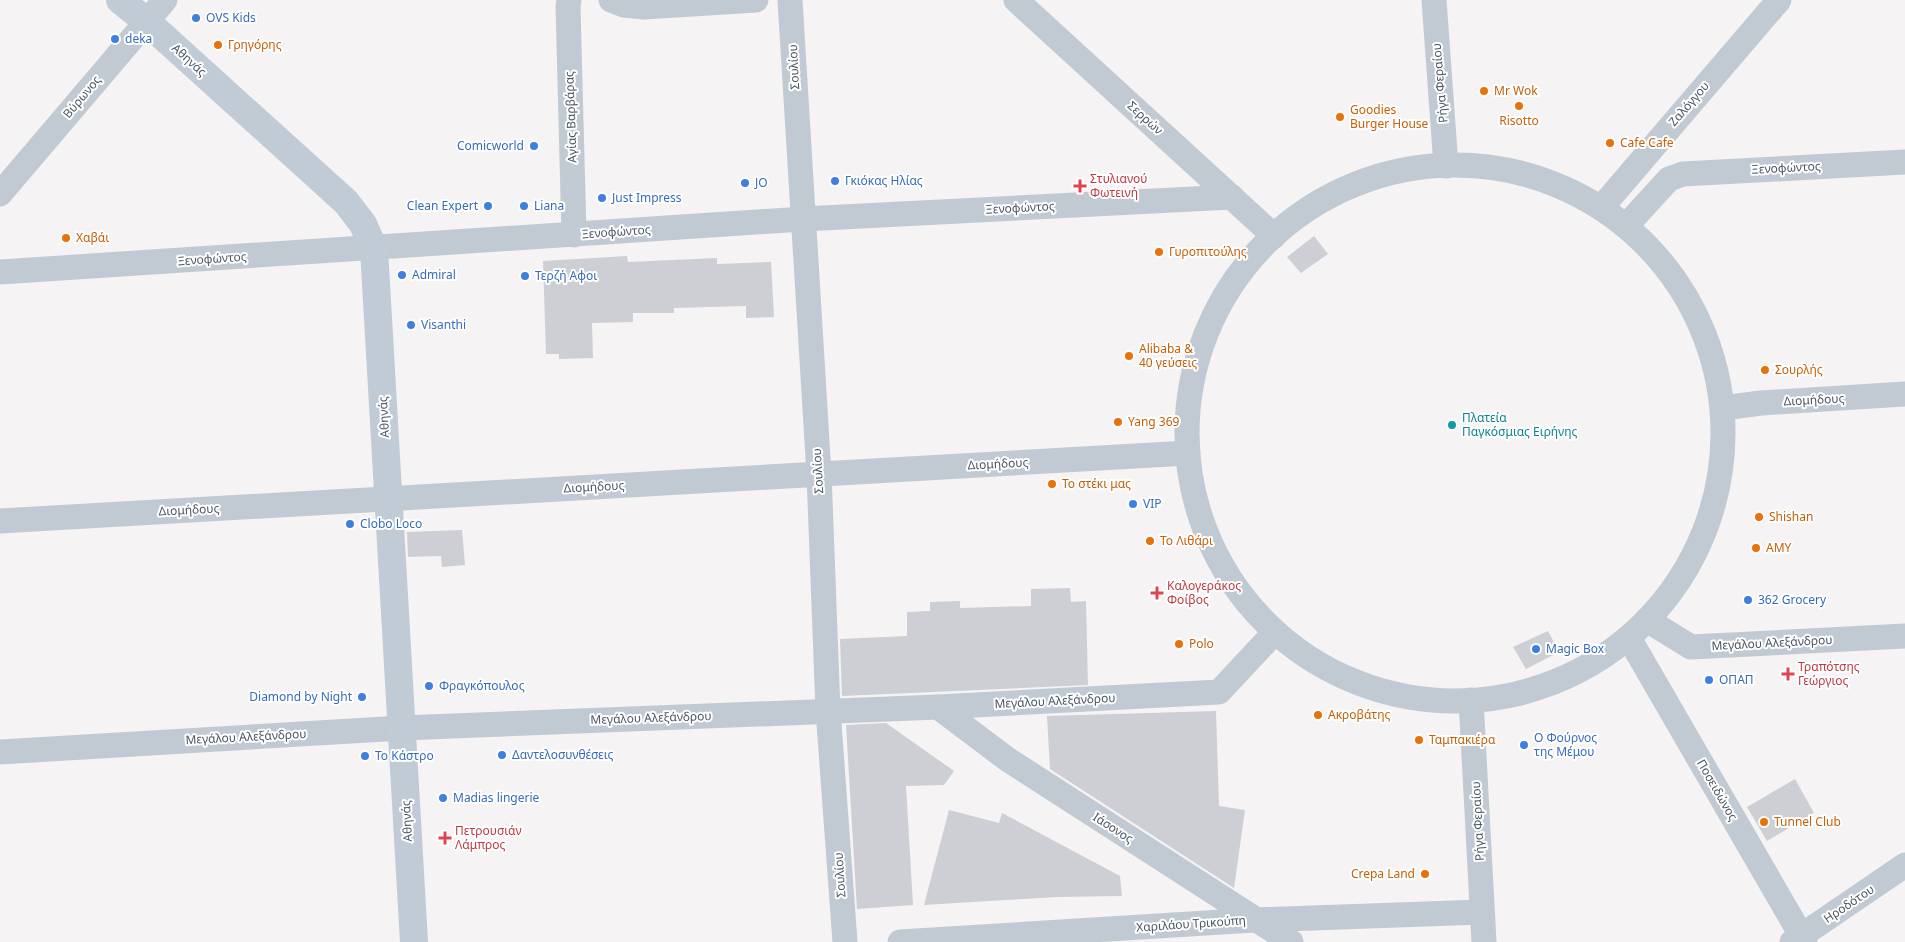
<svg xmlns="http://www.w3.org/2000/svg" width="1905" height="942" font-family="'Noto Sans',sans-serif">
<rect width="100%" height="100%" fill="#f5f3f3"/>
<g fill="#cdcfd5">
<path d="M 1314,236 L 1328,254 L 1301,273 L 1287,257 Z"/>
<path d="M 627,256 L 628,262 L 717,258 L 717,264 L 771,262 L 774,317 L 746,318 L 746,306 L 674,308 L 674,313 L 633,313 L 633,322 L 592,323 L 593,358 L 559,359 L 559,354 L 546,354 L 543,261 Z"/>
<path d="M 462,530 L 465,565 L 442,567 L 441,556 L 408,557 L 407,532 Z"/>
<path d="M 1070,588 L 1071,602 L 1086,601 L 1088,685 L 842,696 L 840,639 L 907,636 L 907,612 L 930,611 L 930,602 L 960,601 L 960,608 L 1031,606 L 1031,589 Z"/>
<path d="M 1548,631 L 1559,652 L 1526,669 L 1513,647 Z"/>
<path d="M 1216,711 L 1219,806 L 1245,810 L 1234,888 L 1050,769 L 1047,716 Z"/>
<path d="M 886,723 L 954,771 L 944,785 L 906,786 L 913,905 L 857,909 L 846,725 Z"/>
<path d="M 1795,779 L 1814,813 L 1767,841 L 1747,807 Z"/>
<path d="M 949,810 L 999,823 L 1002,813 L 1120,876 L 1122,896 L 1056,897 L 924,905 Z"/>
</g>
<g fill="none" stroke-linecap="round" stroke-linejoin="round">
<g stroke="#c1cad2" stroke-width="25">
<path d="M 569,0 L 568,6 L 574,235"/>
<path d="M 611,0 L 624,5 L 644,7 L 756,0"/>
<path d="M 790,0 L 819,474 L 828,710 L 845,942"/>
<path d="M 1016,0 L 1274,236"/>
<path d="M 1434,0 L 1446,166"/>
<circle cx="1455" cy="433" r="268"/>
<path d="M 0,194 L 165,0"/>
<path d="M 1601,208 L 1779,0"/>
<path d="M 1626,226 L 1669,179 L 1683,174 L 1905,162"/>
<path d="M 0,272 L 803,219 L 1232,197"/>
<path d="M 1723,408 L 1761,403 L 1905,394"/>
<path d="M 0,521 L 1188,453"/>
<path d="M 1647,620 L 1691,647 L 1905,636"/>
<path d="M 1629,638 L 1805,942"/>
<path d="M 1471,700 L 1484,942"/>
<path d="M 938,707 L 1007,759 L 1291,942"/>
<path d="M 0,752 L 402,728 L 938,707 L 1219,692 L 1275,632"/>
<path d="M 900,942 L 1254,920 L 1482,912"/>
<path d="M 1792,942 L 1905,865"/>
</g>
<path stroke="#c1cbd6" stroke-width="28" d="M 120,0 L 146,21 L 346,202 L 363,224 L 374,249 L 414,942"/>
</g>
<g fill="#3f7fe0" stroke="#fff" stroke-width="2">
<circle cx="196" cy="18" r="5"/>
<circle cx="115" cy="39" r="5"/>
<circle cx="534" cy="146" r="5"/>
<circle cx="835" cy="181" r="5"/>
<circle cx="745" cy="183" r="5"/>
<circle cx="602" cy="198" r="5"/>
<circle cx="488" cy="206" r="5"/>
<circle cx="524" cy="206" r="5"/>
<circle cx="402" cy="275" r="5"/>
<circle cx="525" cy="276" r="5"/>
<circle cx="411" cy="325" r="5"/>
<circle cx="1133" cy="504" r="5"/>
<circle cx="350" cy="524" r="5"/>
<circle cx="1748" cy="600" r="5"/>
<circle cx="1536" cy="649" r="5"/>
<circle cx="1709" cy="680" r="5"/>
<circle cx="429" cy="686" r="5"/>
<circle cx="362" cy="697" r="5"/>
<circle cx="1524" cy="745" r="5"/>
<circle cx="502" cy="755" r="5"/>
<circle cx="365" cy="756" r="5"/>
<circle cx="443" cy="798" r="5"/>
</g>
<g fill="#e8710a" stroke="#fff" stroke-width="2">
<circle cx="218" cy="45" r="5"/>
<circle cx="1484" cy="91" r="5"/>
<circle cx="1519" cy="106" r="5"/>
<circle cx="1340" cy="117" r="5"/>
<circle cx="1610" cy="143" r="5"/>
<circle cx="66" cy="238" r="5"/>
<circle cx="1159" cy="252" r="5"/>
<circle cx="1129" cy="356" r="5"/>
<circle cx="1765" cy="370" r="5"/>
<circle cx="1118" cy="422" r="5"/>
<circle cx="1052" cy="484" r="5"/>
<circle cx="1759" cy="517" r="5"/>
<circle cx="1150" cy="541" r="5"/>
<circle cx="1756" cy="548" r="5"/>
<circle cx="1179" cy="644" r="5"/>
<circle cx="1318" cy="715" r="5"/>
<circle cx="1419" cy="740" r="5"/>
<circle cx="1764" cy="822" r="5"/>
<circle cx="1425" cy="874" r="5"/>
</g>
<g fill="#e0444e" stroke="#fff" stroke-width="2">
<path d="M1077.5 178.5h5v5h5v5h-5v5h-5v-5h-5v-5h5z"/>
<path d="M1154.5 585.5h5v5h5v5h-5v5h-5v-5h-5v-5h5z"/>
<path d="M1785.5 666.5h5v5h5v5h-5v5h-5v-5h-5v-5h5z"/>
<path d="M442.5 830.5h5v5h5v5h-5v5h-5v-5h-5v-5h5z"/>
</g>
<circle fill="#0f9aa8" stroke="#fff" stroke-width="2" cx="1452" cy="425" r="5"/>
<g text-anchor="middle" stroke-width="4" stroke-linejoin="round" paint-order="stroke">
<g font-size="12" fill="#366cbe" stroke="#fff" text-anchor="start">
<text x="206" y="22">OVS Kids</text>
<text x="125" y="43">deka</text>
<text x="524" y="150" text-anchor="end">Comicworld</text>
<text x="845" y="185">Γκιόκας Ηλίας</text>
<text x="755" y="187">JO</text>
<text x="612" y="202">Just Impress</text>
<text x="478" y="210" text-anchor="end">Clean Expert</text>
<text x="534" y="210">Liana</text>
<text x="412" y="279">Admiral</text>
<text x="535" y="280">Τερζή Αφοι</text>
<text x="421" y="329">Visanthi</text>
<text x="1143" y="508">VIP</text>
<text x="360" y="528">Clobo Loco</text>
<text x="1758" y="604">362 Grocery</text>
<text x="1546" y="653">Magic Box</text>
<text x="1719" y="684">ΟΠΑΠ</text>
<text x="439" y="690">Φραγκόπουλος</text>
<text x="352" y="701" text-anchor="end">Diamond by Night</text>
<text x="1534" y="742">Ο Φούρνος<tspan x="1534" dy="14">της Μέμου</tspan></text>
<text x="512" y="759">Δαντελοσυνθέσεις</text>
<text x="375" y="760">Το Κάστρο</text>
<text x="453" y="802">Madias lingerie</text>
</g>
<g font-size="12" fill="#c56008" stroke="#fff" text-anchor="start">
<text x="228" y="49">Γρηγόρης</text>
<text x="1494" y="95">Mr Wok</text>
<text x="1350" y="114">Goodies<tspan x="1350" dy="14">Burger House</tspan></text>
<text x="1519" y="125" text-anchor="middle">Risotto</text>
<text x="1620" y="147">Cafe Cafe</text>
<text x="76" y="242">Χαβάι</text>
<text x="1169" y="256">Γυροπιτούλης</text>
<text x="1139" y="353">Alibaba &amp;<tspan x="1139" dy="14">40 γεύσεις</tspan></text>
<text x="1775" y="374">Σουρλής</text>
<text x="1128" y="426">Yang 369</text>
<text x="1062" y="488">Το στέκι μας</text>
<text x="1769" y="521">Shishan</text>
<text x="1160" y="545">Το Λιθάρι</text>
<text x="1766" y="552">AMY</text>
<text x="1189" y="648">Polo</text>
<text x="1328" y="719">Ακροβάτης</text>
<text x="1429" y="744">Ταμπακιέρα</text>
<text x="1774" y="826">Tunnel Club</text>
<text x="1415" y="878" text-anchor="end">Crepa Land</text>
</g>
<g font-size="12" fill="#4a5661" stroke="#fff">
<text transform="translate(189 60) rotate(42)" y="4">Αθηνάς</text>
<text transform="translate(794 67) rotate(-93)" y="4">Σουλίου</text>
<text transform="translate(1440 83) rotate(-95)" y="4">Ρήγα Φεραίου</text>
<text transform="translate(82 97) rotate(-50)" y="4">Βύρωνος</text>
<text transform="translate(1689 104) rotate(-49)" y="4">Ζαλόγγου</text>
<text transform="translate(571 117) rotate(-92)" y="4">Αγίας Βαρβάρας</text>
<text transform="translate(1145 118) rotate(42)" y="4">Σερρών</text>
<text transform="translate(1786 168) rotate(-3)" y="4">Ξενοφώντος</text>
<text transform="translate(1020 208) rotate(-3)" y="4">Ξενοφώντος</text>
<text transform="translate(616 232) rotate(-4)" y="4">Ξενοφώντος</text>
<text transform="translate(212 259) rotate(-4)" y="4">Ξενοφώντος</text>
<text transform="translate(1814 400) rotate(-3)" y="4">Διομήδους</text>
<text transform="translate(384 417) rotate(-93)" y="4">Αθηνάς</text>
<text transform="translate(998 464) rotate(-3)" y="4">Διομήδους</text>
<text transform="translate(818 471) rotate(-93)" y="4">Σουλίου</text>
<text transform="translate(594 487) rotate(-3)" y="4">Διομήδους</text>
<text transform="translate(189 510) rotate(-3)" y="4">Διομήδους</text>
<text transform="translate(1772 643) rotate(-3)" y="4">Μεγάλου Αλεξάνδρου</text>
<text transform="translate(1055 701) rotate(-3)" y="4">Μεγάλου Αλεξάνδρου</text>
<text transform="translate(651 718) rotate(-2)" y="4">Μεγάλου Αλεξάνδρου</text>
<text transform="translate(246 737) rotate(-3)" y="4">Μεγάλου Αλεξάνδρου</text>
<text transform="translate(1717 790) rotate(60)" y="4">Ποσειδώνος</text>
<text transform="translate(407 821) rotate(-93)" y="4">Αθηνάς</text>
<text transform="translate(1478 821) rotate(-93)" y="4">Ρήγα Φεραίου</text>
<text transform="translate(1113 828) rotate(33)" y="4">Ιάσονος</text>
<text transform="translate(840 875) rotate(-94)" y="4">Σουλίου</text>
<text transform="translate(1849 904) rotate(-34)" y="4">Ηροδότου</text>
<text transform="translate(1191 924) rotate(-4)" y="4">Χαριλάου Τρικούπη</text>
</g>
<g font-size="12" fill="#be3a42" stroke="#fff" text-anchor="start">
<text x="1090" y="183">Στυλιανού<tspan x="1090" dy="14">Φωτεινή</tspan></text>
<text x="1167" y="590">Καλογεράκος<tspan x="1167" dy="14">Φοίβος</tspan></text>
<text x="1798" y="671">Τραπότσης<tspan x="1798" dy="14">Γεώργιος</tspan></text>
<text x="455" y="835">Πετρουσιάν<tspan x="455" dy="14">Λάμπρος</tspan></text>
</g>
<g font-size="12" fill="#0d838f" stroke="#fff" text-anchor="start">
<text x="1462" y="422">Πλατεία<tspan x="1462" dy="14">Παγκόσμιας Ειρήνης</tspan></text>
</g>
</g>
</svg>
